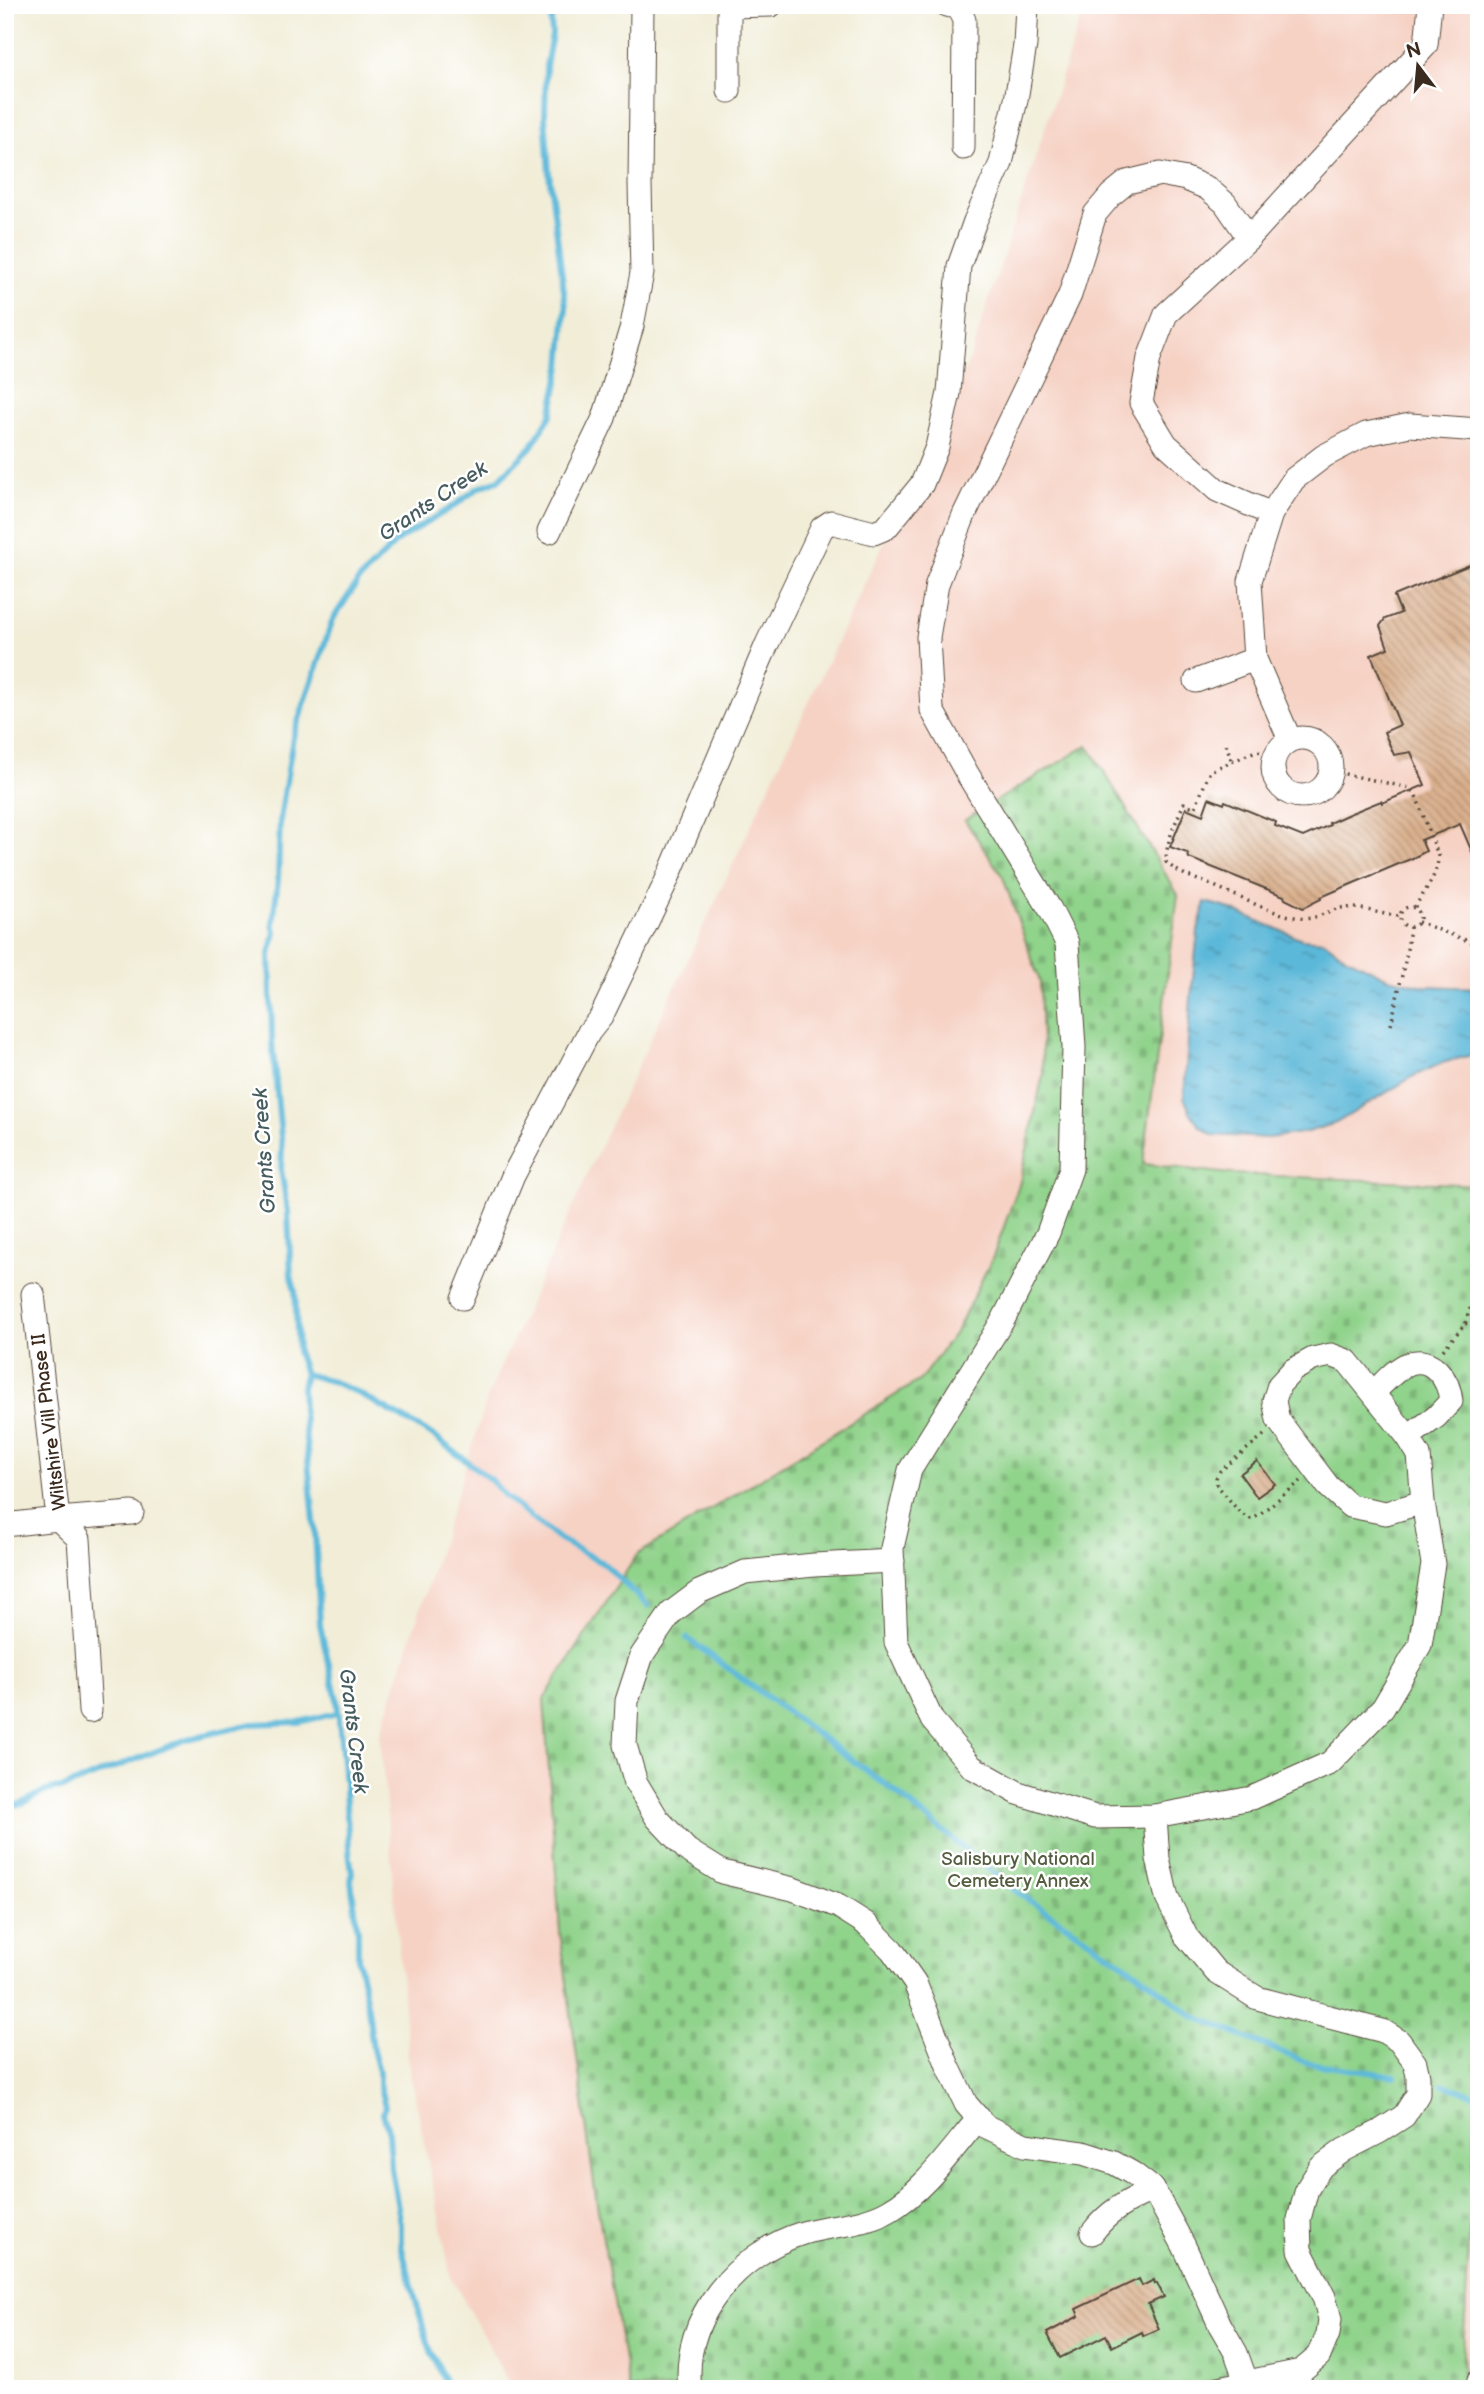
<svg xmlns="http://www.w3.org/2000/svg" width="1484" height="2394" font-family="'Balsamiq Sans',sans-serif">
<defs>
<pattern id="cemetery-stones" width="16" height="16" patternUnits="userSpaceOnUse" patternTransform="scale(1.75)"><rect width="16" height="16" fill="#90d38b"/><path d="M2 7V4a2 2 0 0 1 4 0v3zM10 15v-3a2 2 0 0 1 4 0v3z" fill="#7db578"/></pattern>
<pattern id="water-ripples" width="26" height="14" patternUnits="userSpaceOnUse" patternTransform="scale(1.75)"><rect width="26" height="14" fill="#5bb8d9"/><path d="M2 4q2-2 4 0t4 0M15 11q2-2 4 0t4 0" fill="none" stroke="#4c96af"/></pattern>
<pattern id="building-back-hatch" width="6" height="6" patternUnits="userSpaceOnUse" patternTransform="scale(1.75)"><rect width="6" height="6" fill="#dab08d"/><path d="M-1 5l2 2M0 0l6 6M5-1l2 2" fill="none" stroke="#b28f73"/></pattern>
</defs>
<rect width="100%" height="100%" fill="#fff"/>
<filter id="ink" filterUnits="userSpaceOnUse"><feTurbulence type="fractalNoise" baseFrequency=".0143" numOctaves="2"/><feDisplacementMap in="SourceGraphic" scale="14" xChannelSelector="R" yChannelSelector="G"/><feConvolveMatrix kernelMatrix="1 2 1 2 8 2 1 2 1" color-interpolation-filters="sRGB"/></filter>
<filter id="wash" filterUnits="userSpaceOnUse"><feTurbulence type="fractalNoise" baseFrequency=".00686" numOctaves="4" result="noise"/><feDisplacementMap in="SourceGraphic" scale="28" xChannelSelector="R" yChannelSelector="G"/><feGaussianBlur stdDeviation="1.57" result="paint"/><feColorMatrix in="noise" values="0 0 0 0 0 0 0 0 0 0 0 0 0 0 0 0 0 1.4 0 .05"/><feComposite in="paint" operator="in"/></filter>
<g filter="url(#wash)">
<rect width="100%" height="100%" fill="#f1edd7"/>
<path fill="#f6d2c4" d="M 1085,5 L 1479,5 L 1479,2389 L 512,2389 L 451,2277 L 409,2067 L 380,1735 L 489,1393 L 592,1164 L 969,361 Z"/>
<path fill="url(#cemetery-stones)" stroke="#667e54" stroke-width="2" d="M 1088,745 L 1178,895 L 1143,1164 L 1231,1174 L 1479,1185 L 1479,2067 L 1461,2389 L 629,2389 L 596,2198 L 560,1932 L 544,1699 L 637,1555 L 920,1380 L 957,1330 L 993,1257 L 1020,1182 L 1043,1075 L 1040,982 L 1003,877 L 965,820 Z"/>
<path fill="url(#water-ripples)" stroke="#4b717c" stroke-width="2" d="M 1205,902 L 1224,907 L 1302,939 L 1324,941 L 1346,957 L 1388,978 L 1425,986 L 1479,988 L 1479,1053 L 1442,1063 L 1414,1076 L 1336,1123 L 1307,1132 L 1269,1138 L 1213,1135 L 1200,1126 L 1190,1112 L 1184,1097 L 1191,998 L 1198,931 Z"/>
<g fill="none" stroke-linecap="round" stroke-linejoin="round">
<g stroke="#5bb8d9" stroke-width="6">
<path d="M 305,1374 L 331,1381 L 356,1392 L 432,1435 L 490,1479 L 506,1497 L 560,1540 L 604,1564 L 648,1606"/>
<path d="M 687,1638 L 894,1791 L 1017,1892 L 1142,1976 L 1193,2016 L 1308,2063 L 1395,2076"/>
<path d="M 5,1808 C 11,1806 18,1805 23,1803 C 36,1796 48,1788 63,1788 L 187,1739 L 252,1724 L 299,1722 L 337,1713"/>
<path d="M 1443,2085 L 1479,2096"/>
<path d="M 449,2389 L 432,2354 L 423,2327 L 401,2245 L 401,2224 L 391,2169 L 389,2133 L 383,2113 L 385,2107 L 379,2084 L 379,2071 L 373,2050 L 368,2008 L 358,1960 L 358,1931 L 351,1881 C 354,1870 349,1860 349,1848 C 348,1826 345,1804 345,1782 C 345,1774 341,1769 343,1760 L 337,1700 L 320,1625 L 315,1531 L 303,1410 L 302,1388 L 305,1374 L 298,1354 L 295,1290 L 291,1277 L 288,1212 L 281,1170 L 282,1148 L 272,1041 L 270,954 L 275,932 L 273,924 L 278,879 L 280,820 L 293,737 L 333,619 L 359,580 L 398,540 L 454,506 L 478,488 L 498,480 L 531,447 L 551,415 L 561,367 L 566,307 L 549,173 L 545,115 L 546,66 L 552,35 L 551,20 L 558,5"/>
</g>
</g>
<g id="blocks">
<g fill="url(#building-back-hatch)">
<path d="M 1479,561 L 1479,868 L 1460,824 L 1421,840 L 1426,851 L 1415,857 L 1321,897 L 1321,899 L 1303,908 L 1285,899 L 1284,896 L 1189,858 L 1187,853 L 1170,847 L 1186,808 L 1203,815 L 1209,798 L 1224,804 L 1225,801 L 1276,822 L 1275,826 L 1303,837 L 1330,825 L 1329,823 L 1349,814 L 1381,801 L 1382,803 L 1425,785 L 1411,752 L 1394,755 L 1384,732 L 1400,725 L 1371,655 L 1388,648 L 1380,626 L 1385,619 L 1401,613 L 1394,596 Z"/>
<path d="M 1257,1461 L 1275,1484 L 1257,1497 L 1240,1474 Z"/>
<path d="M 1139,2279 L 1142,2286 L 1154,2280 L 1155,2284 L 1157,2283 L 1164,2297 L 1148,2304 L 1159,2329 L 1143,2336 L 1142,2332 L 1112,2347 L 1106,2335 L 1060,2358 L 1047,2333 L 1079,2316 L 1076,2309 Z"/>
</g>
</g>
</g>
<g filter="url(#ink)">
<use href="#blocks" fill-opacity="0" stroke="#56473a" stroke-width="2"/>
<g fill="none" stroke-linecap="round" stroke-linejoin="round">
<g stroke="#56473a" stroke-width="25">
<g id="minor">
<path d="M 729,5 L 729,91"/>
<path d="M 947,5 L 958,8 L 964,20 L 963,148"/>
<path d="M 729,6 L 771,5"/>
<path d="M 1249,238 L 1225,203 L 1207,188 L 1186,179 L 1160,174 L 1127,182 L 1111,195 L 1095,214 L 1070,295 L 964,515 L 937,584 L 928,637 L 932,710 L 968,775 L 1050,909 L 1067,943 L 1074,1047 L 1071,1169 L 1048,1233 L 1003,1320 L 910,1470 L 892,1548 L 896,1642 L 932,1720 L 972,1767 L 1018,1793 L 1095,1817 L 1155,1816 L 1252,1798 L 1330,1763 L 1383,1708 L 1420,1645 L 1433,1564 L 1423,1502 L 1419,1455 L 1408,1437 L 1347,1361 L 1331,1355 L 1313,1359 L 1293,1370 L 1279,1385 L 1274,1401 L 1278,1420 L 1328,1486 L 1350,1506 L 1386,1513 L 1423,1502"/>
<path d="M 1271,514 L 1294,479 L 1324,456 L 1366,434 L 1410,425 L 1479,430"/>
<path d="M 549,532 L 604,418 L 632,326 L 642,273 L 640,184 L 642,5"/>
<path d="M 1196,681 L 1255,659"/>
<circle cx="1302" cy="767" r="29"/>
<path d="M 1290,740 L 1255,659 L 1250,581 L 1271,514 L 1217,490 L 1166,444 L 1141,403 L 1149,358 L 1166,314 L 1249,238 L 1426,45 L 1430,5"/>
<path d="M 33,1294 L 58,1519 L 79,1539 L 90,1711"/>
<path d="M 463,1298 L 513,1176 L 589,1032 L 601,1017 L 666,882 L 767,644 L 822,528 L 831,522 L 874,533 L 886,528 L 922,484 L 937,447 L 949,393 L 959,266 L 975,221 L 1001,163 L 1016,100 L 1025,45 L 1027,5"/>
<path d="M 1374,1392 C 1384,1383 1395,1369 1408,1364 C 1432,1354 1449,1380 1451,1401 L 1436,1417 L 1408,1437"/>
<path d="M 5,1525 L 58,1519 L 132,1513"/>
<path d="M 893,1561 L 814,1565 L 745,1572 L 699,1592 L 671,1613 L 642,1655 L 627,1701 L 625,1745 L 636,1783 L 657,1818 L 687,1850 L 722,1872 L 793,1889 L 838,1906 L 865,1923 L 892,1950 L 915,1983 L 948,2066 L 966,2104 L 985,2126 L 1025,2145 L 1083,2153 L 1114,2163 L 1132,2173 L 1153,2189 L 1184,2246 L 1220,2325 L 1236,2353 L 1249,2389"/>
<path d="M 1155,1816 L 1158,1859 L 1167,1898 L 1186,1936 L 1216,1972 L 1257,1998 L 1383,2031 L 1399,2041 L 1415,2063 L 1418,2076 L 1418,2094 L 1404,2116 L 1379,2132 L 1344,2150 L 1321,2167 L 1307,2189 L 1299,2219 L 1300,2250 L 1324,2297 L 1330,2319 L 1328,2334 L 1319,2356 L 1301,2371 L 1214,2389"/>
<path d="M 1092,2233 C 1108,2211 1128,2201 1153,2189"/>
<path d="M 690,2389 C 681,2317 738,2253 803,2233 C 833,2224 863,2226 890,2210 C 926,2189 952,2149 979,2118"/>
<path d="M 1477,2389 L 1479,2381"/>
</g>
</g>
<g stroke="#56473a" stroke-width="3.5" stroke-dasharray="2 5" stroke-linecap="butt">
<path d="M 1226,744 L 1232,762"/>
<path d="M 1274,753 L 1256,751 L 1210,771 L 1195,808 L 1184,803 C 1176,822 1166,841 1166,862 C 1178,874 1194,878 1209,884 C 1239,896 1268,913 1300,918 C 1315,921 1328,910 1341,908 C 1362,906 1380,915 1400,916"/>
<path d="M 1331,771 L 1410,788 L 1415,793 L 1438,855 C 1439,874 1424,892 1414,908"/>
<circle cx="1410" cy="917" r="10"/>
<path d="M 1418,922 L 1479,945"/>
<path d="M 1391,1025 L 1406,957 L 1410,927"/>
<path d="M 1465,1324 L 1479,1318"/>
<path d="M 1443,1350 L 1465,1324 L 1473,1299 L 1479,1294"/>
<path d="M 1264,1435 L 1220,1471 L 1216,1478 L 1217,1485 L 1241,1514 L 1251,1519 L 1256,1517 L 1301,1481"/>
</g>
<use href="#minor" stroke="#fff" stroke-width="23"/>
</g>
</g>
<g text-anchor="middle" stroke-width="5" stroke-linejoin="round" paint-order="stroke">
<g font-size="19" fill="#3b2a1e" stroke="#fff">
<text transform="translate(48 1422) rotate(-97)" y="7">Wiltshire Vill Phase II</text>
</g>
<g font-size="19" fill="#545d3f" stroke="#fff">
<text x="1018" y="1865">Salisbury National<tspan x="1018" dy="22">Cemetery Annex</tspan></text>
</g>
<g font-size="21" font-style="italic" fill="#465c5f" stroke="#fff">
<text transform="translate(433 501) rotate(-34)" y="7">Grants Creek</text>
<text transform="translate(264 1151) rotate(-94)" y="7">Grants Creek</text>
<text transform="translate(354 1731) rotate(83)" y="7">Grants Creek</text>
</g>
</g>
<rect width="1484" height="2394" fill="none" stroke="#fff" stroke-width="28"/>
<g transform="translate(1418 66) rotate(344)" stroke="#ffffff" stroke-width="5" paint-order="stroke">
<path d="M0-5L12 26L0 18L-12 26Z" fill="#3b2a1e"/>
<text y="-10" font-size="19" font-weight="bold" text-anchor="middle" fill="#3b2a1e">N</text>
</g>
</svg>
